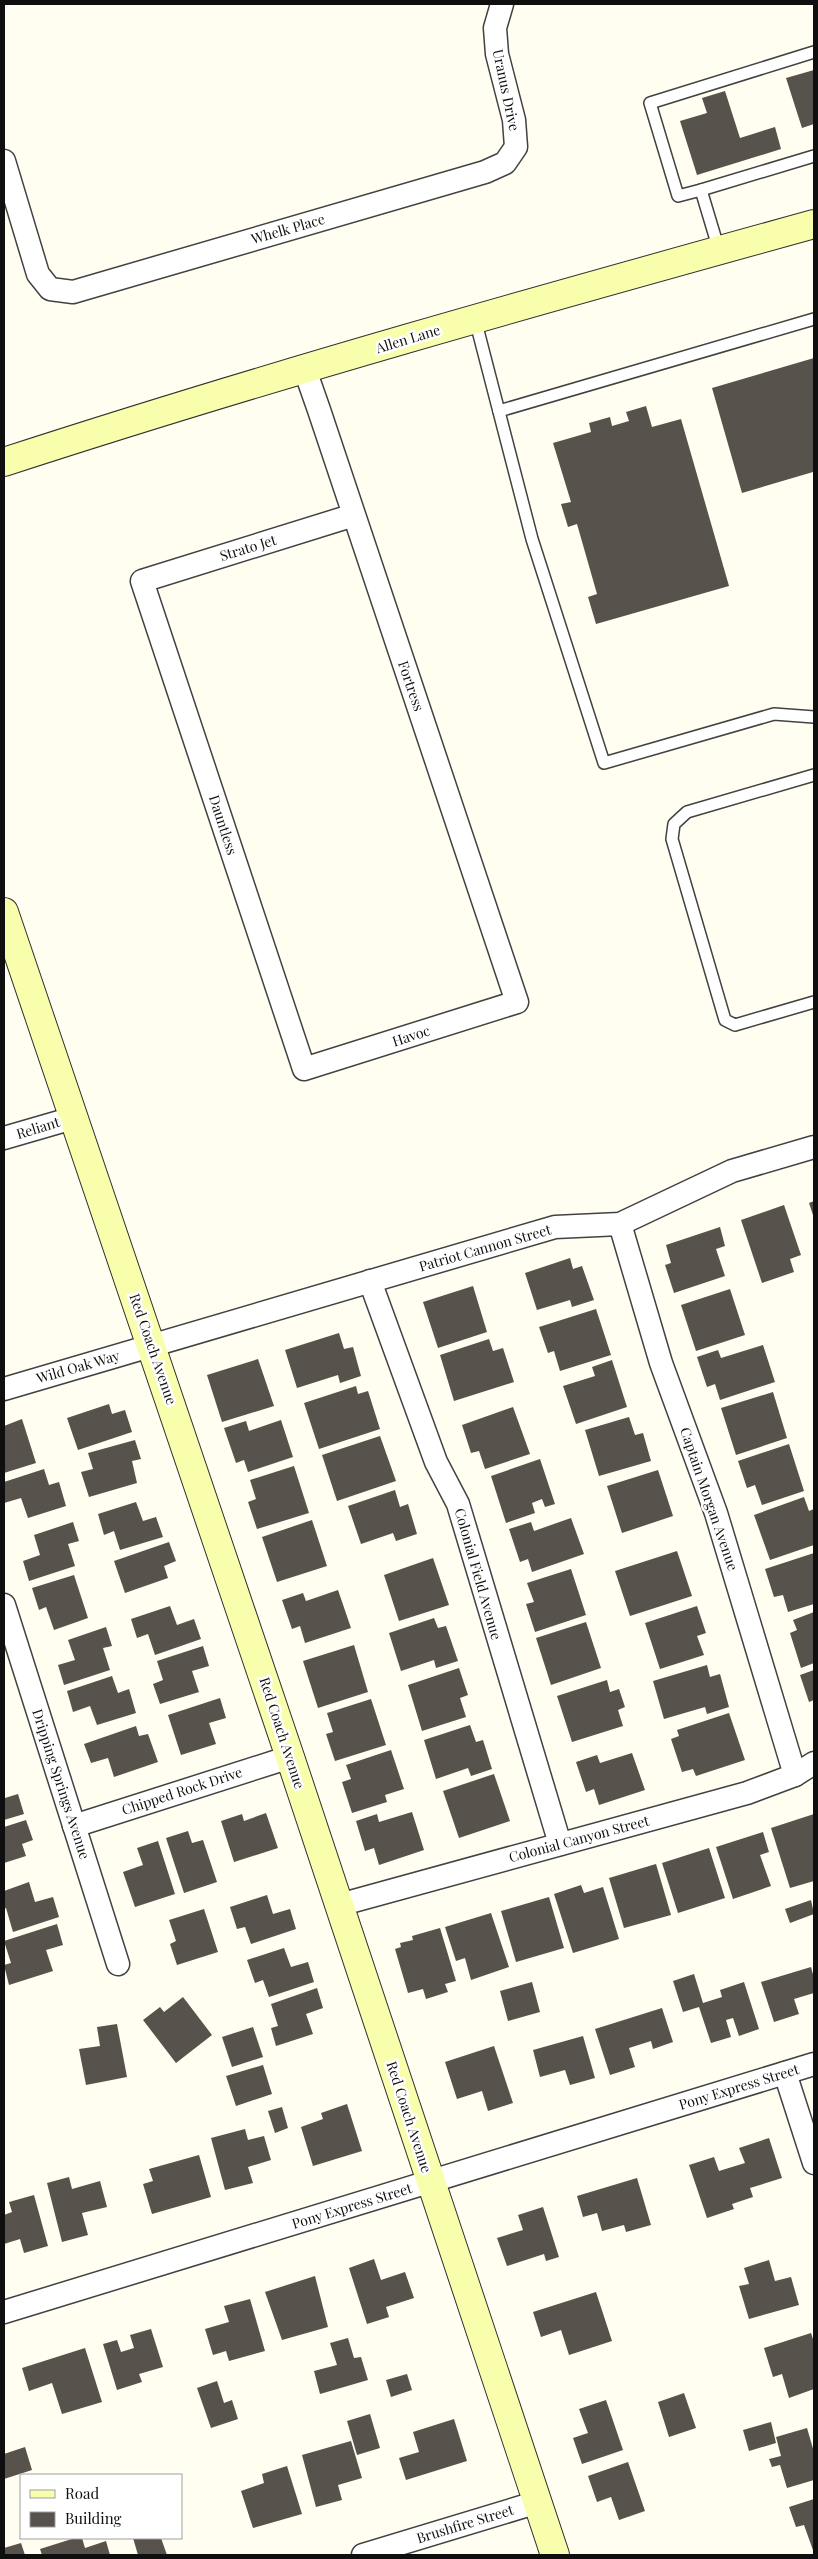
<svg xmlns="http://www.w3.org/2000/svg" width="818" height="2559" font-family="'Playfair Display',serif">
<rect width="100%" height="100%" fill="#fffef0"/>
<g fill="#57524b">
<path d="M 814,70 L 814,124 L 802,128 L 786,78 Z"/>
<path d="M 725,91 L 740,138 L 775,127 L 781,149 L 697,175 L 680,121 L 707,113 L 702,98 Z"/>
<path d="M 814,358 L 814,476 L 813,472 L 742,493 L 712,388 Z"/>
<path d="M 646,406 L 652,427 L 681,419 L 729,586 L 596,624 L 588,597 L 597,594 L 577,524 L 568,527 L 561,504 L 571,502 L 553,443 L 591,432 L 589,423 L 610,417 L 612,426 L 629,421 L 626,412 Z"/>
<path d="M 814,1201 L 814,1218 L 809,1203 Z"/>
<path d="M 784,1205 L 801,1255 L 790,1259 L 794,1272 L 762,1283 L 741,1220 Z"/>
<path d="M 720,1227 L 725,1246 L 716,1249 L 725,1276 L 674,1293 L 665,1265 L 671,1263 L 666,1245 Z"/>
<path d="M 570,1258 L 573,1269 L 582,1266 L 594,1300 L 572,1307 L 570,1300 L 537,1310 L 525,1273 Z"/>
<path d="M 473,1286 L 487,1332 L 438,1348 L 423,1302 Z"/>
<path d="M 730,1289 L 745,1335 L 696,1351 L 681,1305 Z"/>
<path d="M 596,1309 L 611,1355 L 560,1371 L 554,1351 L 548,1353 L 539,1327 Z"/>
<path d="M 339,1333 L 344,1349 L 353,1347 L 361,1376 L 340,1383 L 338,1375 L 297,1388 L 285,1350 Z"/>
<path d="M 489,1339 L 493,1351 L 503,1348 L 514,1382 L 454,1401 L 440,1355 Z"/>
<path d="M 763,1345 L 775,1382 L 720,1400 L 715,1384 L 707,1387 L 697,1357 L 718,1350 L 721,1358 Z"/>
<path d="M 258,1359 L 274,1406 L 222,1422 L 207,1375 Z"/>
<path d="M 612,1360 L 627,1407 L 576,1424 L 563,1386 L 595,1376 L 592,1367 Z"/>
<path d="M 356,1386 L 358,1394 L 368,1391 L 380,1429 L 319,1449 L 304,1403 Z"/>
<path d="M 773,1392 L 787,1438 L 736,1455 L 721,1408 Z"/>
<path d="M 109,1404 L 112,1414 L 125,1410 L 132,1432 L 78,1450 L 67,1418 Z"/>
<path d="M 513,1407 L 530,1454 L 485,1469 L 479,1451 L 471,1453 L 462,1425 Z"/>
<path d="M 629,1417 L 635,1435 L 643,1433 L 651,1461 L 599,1476 L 585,1430 Z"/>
<path d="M 22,1419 L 36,1463 L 4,1473 L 4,1426 Z"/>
<path d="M 281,1420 L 293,1457 L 248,1472 L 244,1460 L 236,1463 L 224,1428 L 246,1421 L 249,1431 Z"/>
<path d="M 380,1436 L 396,1481 L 337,1501 L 322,1455 Z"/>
<path d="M 135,1440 L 141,1459 L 132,1461 L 137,1483 L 89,1497 L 81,1472 L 93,1469 L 88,1453 Z"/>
<path d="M 789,1444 L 804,1491 L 762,1505 L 755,1485 L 747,1488 L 738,1461 Z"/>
<path d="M 540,1459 L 555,1504 L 545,1507 L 542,1499 L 532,1503 L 535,1513 L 506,1523 L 491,1476 Z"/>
<path d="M 294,1466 L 309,1513 L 257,1529 L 248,1502 L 256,1499 L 250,1480 Z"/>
<path d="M 44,1469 L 49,1485 L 59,1482 L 66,1506 L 28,1518 L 21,1498 L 4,1503 L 4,1482 Z"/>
<path d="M 658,1470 L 673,1516 L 622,1533 L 607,1486 Z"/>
<path d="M 395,1490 L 400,1507 L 408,1504 L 417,1534 L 396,1541 L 393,1533 L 361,1544 L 348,1506 Z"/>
<path d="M 804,1497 L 809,1511 L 814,1509 L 814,1545 L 770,1560 L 754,1515 Z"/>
<path d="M 136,1502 L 143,1521 L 156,1517 L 163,1537 L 120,1550 L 114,1531 L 104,1535 L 98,1514 Z"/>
<path d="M 571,1518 L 584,1554 L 532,1572 L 528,1559 L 520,1562 L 509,1529 L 531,1522 L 534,1531 Z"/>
<path d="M 312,1520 L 327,1566 L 277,1582 L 262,1537 Z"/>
<path d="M 73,1522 L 79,1541 L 68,1544 L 75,1566 L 29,1581 L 23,1561 L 40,1555 L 34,1535 Z"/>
<path d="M 169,1542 L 176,1561 L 164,1566 L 168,1578 L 125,1593 L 114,1561 Z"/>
<path d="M 677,1551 L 692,1596 L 630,1616 L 615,1571 Z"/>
<path d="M 814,1553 L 814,1604 L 788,1612 L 783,1595 L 774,1597 L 765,1569 Z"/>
<path d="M 433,1558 L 449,1605 L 399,1621 L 384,1575 Z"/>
<path d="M 571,1569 L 586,1615 L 535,1632 L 526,1604 L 534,1602 L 527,1583 Z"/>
<path d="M 74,1575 L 88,1618 L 54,1630 L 46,1607 L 39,1610 L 32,1588 Z"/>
<path d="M 338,1590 L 351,1628 L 305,1643 L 300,1626 L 292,1629 L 282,1600 L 303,1593 L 306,1601 Z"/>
<path d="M 170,1606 L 177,1625 L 194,1619 L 201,1639 L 155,1655 L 148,1634 L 137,1638 L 131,1619 Z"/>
<path d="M 697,1606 L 706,1633 L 697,1636 L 704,1655 L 660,1669 L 645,1623 Z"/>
<path d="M 814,1612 L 814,1663 L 801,1668 L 790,1633 L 797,1630 L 793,1620 Z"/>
<path d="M 434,1618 L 438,1628 L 446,1626 L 458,1661 L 436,1668 L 434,1660 L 401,1671 L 389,1633 Z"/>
<path d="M 586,1622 L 601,1668 L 551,1685 L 536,1638 Z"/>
<path d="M 106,1627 L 112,1646 L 103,1648 L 110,1670 L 64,1685 L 58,1665 L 75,1660 L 68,1640 Z"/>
<path d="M 354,1645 L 368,1692 L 318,1708 L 303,1661 Z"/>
<path d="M 203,1646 L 209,1666 L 192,1671 L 199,1692 L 160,1704 L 153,1684 L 163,1680 L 157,1661 Z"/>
<path d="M 707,1665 L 710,1677 L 720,1674 L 729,1707 L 707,1714 L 705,1707 L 664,1719 L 653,1681 Z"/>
<path d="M 459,1668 L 468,1695 L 460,1698 L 466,1717 L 422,1731 L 408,1685 Z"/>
<path d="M 814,1670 L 814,1700 L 809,1702 L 800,1675 Z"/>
<path d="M 112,1676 L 118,1693 L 129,1689 L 136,1713 L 97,1725 L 90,1706 L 73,1712 L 67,1691 Z"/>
<path d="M 607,1680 L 610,1692 L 619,1689 L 625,1707 L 618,1710 L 623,1726 L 572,1742 L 557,1696 Z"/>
<path d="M 220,1698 L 226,1718 L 209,1723 L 216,1744 L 181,1755 L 168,1715 Z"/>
<path d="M 371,1699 L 386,1745 L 335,1761 L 326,1734 L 333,1732 L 327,1713 Z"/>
<path d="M 729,1713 L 745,1760 L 696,1776 L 693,1769 L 682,1772 L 671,1739 L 679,1736 L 677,1730 Z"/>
<path d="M 470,1725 L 476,1742 L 483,1740 L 492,1769 L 471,1776 L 468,1768 L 436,1779 L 424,1740 Z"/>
<path d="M 136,1726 L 139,1736 L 148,1734 L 158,1762 L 114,1777 L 108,1758 L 91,1763 L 84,1744 Z"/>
<path d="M 391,1750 L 404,1789 L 385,1795 L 387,1802 L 352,1813 L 342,1782 L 351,1779 L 346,1765 Z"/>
<path d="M 632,1753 L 645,1790 L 599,1805 L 594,1789 L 586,1792 L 576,1762 L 597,1755 L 600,1763 Z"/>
<path d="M 494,1774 L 510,1821 L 459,1838 L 443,1791 Z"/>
<path d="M 4,1794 L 5,1798 L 18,1794 L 24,1814 L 4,1820 Z"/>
<path d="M 412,1812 L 424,1850 L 379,1865 L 374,1848 L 365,1851 L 356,1821 L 377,1814 L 379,1822 Z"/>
<path d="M 266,1813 L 278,1848 L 234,1862 L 221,1821 L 242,1814 L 244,1821 Z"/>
<path d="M 814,1814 L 814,1881 L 790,1888 L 771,1828 Z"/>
<path d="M 26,1820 L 33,1840 L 22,1844 L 26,1856 L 4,1863 L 4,1827 Z"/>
<path d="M 188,1831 L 192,1843 L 203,1840 L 217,1882 L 184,1893 L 166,1838 Z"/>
<path d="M 763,1832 L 769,1852 L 760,1855 L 771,1886 L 733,1899 L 716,1847 Z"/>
<path d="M 158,1841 L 175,1894 L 135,1907 L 123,1872 L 143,1865 L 137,1848 Z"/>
<path d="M 709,1848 L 725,1898 L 678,1913 L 662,1863 Z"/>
<path d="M 656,1864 L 671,1915 L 624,1928 L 609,1878 Z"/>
<path d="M 29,1882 L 35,1902 L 53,1897 L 59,1917 L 13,1932 L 6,1908 L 4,1909 L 4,1891 Z"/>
<path d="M 581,1885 L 584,1893 L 603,1887 L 619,1939 L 573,1953 L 554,1894 Z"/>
<path d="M 267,1895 L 273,1914 L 290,1909 L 296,1929 L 251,1944 L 245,1927 L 237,1929 L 230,1907 Z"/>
<path d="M 549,1897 L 564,1948 L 516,1962 L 501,1911 Z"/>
<path d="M 811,1900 L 814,1914 L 790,1923 L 785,1909 Z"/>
<path d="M 204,1909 L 218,1952 L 177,1965 L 170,1944 L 176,1941 L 169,1920 Z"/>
<path d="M 491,1913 L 509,1967 L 471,1980 L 465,1958 L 456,1961 L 445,1927 Z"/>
<path d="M 57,1924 L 63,1945 L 46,1950 L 53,1971 L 9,1985 L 4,1965 L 11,1963 L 4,1941 Z"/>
<path d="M 440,1928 L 456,1981 L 445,1984 L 448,1992 L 426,1999 L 423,1989 L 408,1993 L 395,1949 L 401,1947 L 400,1943 L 413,1940 L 412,1936 Z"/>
<path d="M 284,1948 L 291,1967 L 308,1962 L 314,1982 L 269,1997 L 263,1980 L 255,1983 L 247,1960 Z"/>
<path d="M 811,1967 L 814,1978 L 814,1993 L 794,1999 L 799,2014 L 774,2022 L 761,1982 Z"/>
<path d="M 694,1974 L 703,2003 L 722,1997 L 720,1990 L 744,1982 L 759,2029 L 739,2036 L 733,2018 L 726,2020 L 731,2037 L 711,2043 L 699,2007 L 683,2012 L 673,1981 Z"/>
<path d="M 532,1982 L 540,2012 L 508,2021 L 500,1991 Z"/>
<path d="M 317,1988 L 323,2008 L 306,2014 L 313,2034 L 276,2046 L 271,2028 L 278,2026 L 271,2004 Z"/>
<path d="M 183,1997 L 212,2035 L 176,2063 L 143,2020 L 160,2007 L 164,2012 Z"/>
<path d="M 662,2008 L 673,2042 L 653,2049 L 651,2041 L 629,2048 L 635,2067 L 610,2075 L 595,2029 Z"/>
<path d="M 117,2024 L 127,2077 L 86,2085 L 79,2049 L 100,2046 L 97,2027 Z"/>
<path d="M 253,2027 L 263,2057 L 232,2067 L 222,2037 Z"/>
<path d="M 583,2036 L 595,2078 L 570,2085 L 565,2070 L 540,2077 L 533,2050 Z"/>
<path d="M 494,2046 L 513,2103 L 488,2111 L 482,2091 L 457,2099 L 445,2062 Z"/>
<path d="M 263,2065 L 272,2094 L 236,2106 L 226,2076 Z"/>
<path d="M 347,2104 L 362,2151 L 313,2166 L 301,2127 L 323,2119 L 321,2113 Z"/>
<path d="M 282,2107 L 288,2128 L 275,2133 L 268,2111 Z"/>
<path d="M 245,2129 L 248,2140 L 264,2136 L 271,2160 L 248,2167 L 253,2183 L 225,2190 L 211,2138 Z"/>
<path d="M 769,2138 L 782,2178 L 750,2188 L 753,2197 L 732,2204 L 734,2209 L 707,2218 L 689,2165 L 714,2157 L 719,2171 L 745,2163 L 739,2148 Z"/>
<path d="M 199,2155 L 211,2197 L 152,2214 L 143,2184 L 153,2181 L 149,2169 Z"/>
<path d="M 69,2177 L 72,2189 L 100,2181 L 107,2207 L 82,2213 L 88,2235 L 62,2242 L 47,2183 Z"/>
<path d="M 637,2178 L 651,2225 L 626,2232 L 624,2225 L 602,2231 L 597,2213 L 583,2217 L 577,2196 Z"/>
<path d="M 34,2195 L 48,2246 L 24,2253 L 20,2239 L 4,2244 L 4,2215 L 12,2212 L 9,2202 Z"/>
<path d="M 543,2207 L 559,2257 L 546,2261 L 544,2254 L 507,2266 L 497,2238 L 523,2230 L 518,2215 Z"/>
<path d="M 374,2259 L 381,2280 L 405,2272 L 414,2298 L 386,2307 L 389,2317 L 367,2324 L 349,2268 Z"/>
<path d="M 769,2260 L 775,2281 L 791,2277 L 799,2305 L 749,2319 L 739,2286 L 749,2284 L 744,2268 Z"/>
<path d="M 315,2276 L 328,2327 L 282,2340 L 265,2292 Z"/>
<path d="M 596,2292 L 612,2341 L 569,2355 L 561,2330 L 541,2337 L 533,2312 Z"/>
<path d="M 250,2299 L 265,2351 L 229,2361 L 226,2351 L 213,2355 L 205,2329 L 229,2322 L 224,2306 Z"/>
<path d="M 151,2329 L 163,2367 L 139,2374 L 142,2382 L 117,2390 L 103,2344 L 117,2340 L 121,2352 L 134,2348 L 130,2335 Z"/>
<path d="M 811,2333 L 814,2342 L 814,2389 L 789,2398 L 782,2374 L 773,2377 L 764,2348 Z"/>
<path d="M 348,2338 L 354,2358 L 361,2357 L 368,2380 L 320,2394 L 314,2371 L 337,2365 L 330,2343 Z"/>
<path d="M 85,2348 L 102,2402 L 62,2414 L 52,2383 L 29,2391 L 22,2368 Z"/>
<path d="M 407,2374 L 412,2390 L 391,2397 L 386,2380 Z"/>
<path d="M 217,2381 L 224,2403 L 232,2400 L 238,2419 L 211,2428 L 197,2388 Z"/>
<path d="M 684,2393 L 696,2428 L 669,2437 L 658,2402 Z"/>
<path d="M 606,2400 L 623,2450 L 582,2464 L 573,2438 L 588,2433 L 579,2409 Z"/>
<path d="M 370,2414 L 380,2448 L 357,2455 L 347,2421 Z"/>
<path d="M 454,2419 L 467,2461 L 406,2480 L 399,2458 L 419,2452 L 413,2432 Z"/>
<path d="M 771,2422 L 776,2443 L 749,2451 L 743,2430 Z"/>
<path d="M 807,2428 L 814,2452 L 814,2480 L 787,2488 L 780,2465 L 772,2467 L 769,2459 L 781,2456 L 776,2437 Z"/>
<path d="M 351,2441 L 362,2478 L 338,2485 L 342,2500 L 316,2507 L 302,2455 Z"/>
<path d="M 25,2447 L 32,2470 L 4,2479 L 4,2454 Z"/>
<path d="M 628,2462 L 645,2511 L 619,2520 L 611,2497 L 597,2502 L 588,2476 Z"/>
<path d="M 287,2466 L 302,2514 L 253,2528 L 241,2491 L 264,2483 L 262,2474 Z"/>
<path d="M 814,2499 L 814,2553 L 804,2525 L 796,2527 L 789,2507 Z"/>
<path d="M 75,2538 L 82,2538 L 85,2548 L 106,2541 L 110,2555 L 42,2555 L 40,2549 Z"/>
<path d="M 133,2538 L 161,2538 L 167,2555 L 138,2555 Z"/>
<path d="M 21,2543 L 25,2555 L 4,2555 L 4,2548 Z"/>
</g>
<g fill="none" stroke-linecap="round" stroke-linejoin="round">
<g stroke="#424242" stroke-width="14">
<g id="lane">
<path d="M 701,190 L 814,156"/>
<path d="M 719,250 L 701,190 L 678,196 L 650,103 L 814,52"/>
<path d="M 475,319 L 532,539 L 604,763 L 774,714 L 814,717"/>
<path d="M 499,411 L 814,319"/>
<path d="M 814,775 L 687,812 L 674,824 L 672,839 L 725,1020 L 735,1025 L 814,1002"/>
</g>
</g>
<g stroke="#424242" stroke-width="25">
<g id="street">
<path d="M 4,161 L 38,274 L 50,289 L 73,292 L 485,172 L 505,163 L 516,147 L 514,120 L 497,54 L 495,28 L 502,4"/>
<path d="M 305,370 L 319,410 L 517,1002 L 304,1069 L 142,581 L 354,515"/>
<path d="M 4,1138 L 73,1118"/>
<path d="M 620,1224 L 661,1363 L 716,1513 L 795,1775"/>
<path d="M 370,1281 L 436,1462 L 458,1504 L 560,1844"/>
<path d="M 4,1389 L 555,1227 L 620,1224 L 732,1171 L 814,1147"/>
<path d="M 4,1605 L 118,1964"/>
<path d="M 74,1826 L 290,1757"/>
<path d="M 339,1905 L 747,1793 L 795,1775 L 814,1763"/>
<path d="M 785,2073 L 814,2163"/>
<path d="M 4,2312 L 814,2064"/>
<path d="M 363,2555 L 538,2502"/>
</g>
</g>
<g stroke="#313131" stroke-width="30">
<g id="secondary">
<path d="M 4,462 C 271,375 543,299 814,224"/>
<path d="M 4,912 L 290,1757 L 555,2555"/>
</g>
</g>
<use href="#lane" stroke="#fff" stroke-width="11"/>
<use href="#street" stroke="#fff" stroke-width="22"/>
<use href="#secondary" stroke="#f9feac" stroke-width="28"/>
</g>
<g text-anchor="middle" stroke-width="5" stroke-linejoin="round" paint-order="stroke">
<g font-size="14" fill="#0f0f0f" stroke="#fff">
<text transform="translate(506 90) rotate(78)" y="5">Uranus Drive</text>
<text transform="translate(288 229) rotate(-16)" y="5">Whelk Place</text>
<text transform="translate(408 339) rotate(-17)" y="5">Allen Lane</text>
<text transform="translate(248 548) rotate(-17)" y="5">Strato Jet</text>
<text transform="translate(411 686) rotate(71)" y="5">Fortress</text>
<text transform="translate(223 825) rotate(72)" y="5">Dauntless</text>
<text transform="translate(411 1036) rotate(-18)" y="5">Havoc</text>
<text transform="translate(38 1128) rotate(-17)" y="5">Reliant</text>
<text transform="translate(485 1248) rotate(-16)" y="5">Patriot Cannon Street</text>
<text transform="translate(153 1349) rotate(71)" y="5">Red Coach Avenue</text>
<text transform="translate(78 1367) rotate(-16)" y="5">Wild Oak Way</text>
<text transform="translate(709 1499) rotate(71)" y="5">Captain Morgan Avenue</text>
<text transform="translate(478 1574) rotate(74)" y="5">Colonial Field Avenue</text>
<text transform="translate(282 1733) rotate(72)" y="5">Red Coach Avenue</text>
<text transform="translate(61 1784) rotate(72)" y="5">Dripping Springs Avenue</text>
<text transform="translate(182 1791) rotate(-18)" y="5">Chipped Rock Drive</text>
<text transform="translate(579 1839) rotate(-15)" y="5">Colonial Canyon Street</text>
<text transform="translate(739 2087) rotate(-17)" y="5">Pony Express Street</text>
<text transform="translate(409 2117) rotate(72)" y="5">Red Coach Avenue</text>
<text transform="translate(352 2206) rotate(-17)" y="5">Pony Express Street</text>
<text transform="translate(465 2524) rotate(-17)" y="5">Brushfire Street</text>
</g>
</g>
<rect width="818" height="2559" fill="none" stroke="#0f0f0f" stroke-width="10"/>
<rect x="20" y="2474" width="162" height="65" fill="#ffffff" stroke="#9f9f9f"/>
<rect x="30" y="2490" width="25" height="8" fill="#f9feac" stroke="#9f9f9f"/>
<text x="65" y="2499" font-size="15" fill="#0f0f0f">Road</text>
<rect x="30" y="2512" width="25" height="15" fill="#57524b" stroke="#9f9f9f"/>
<text x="65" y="2524" font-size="15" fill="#0f0f0f">Building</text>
</svg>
